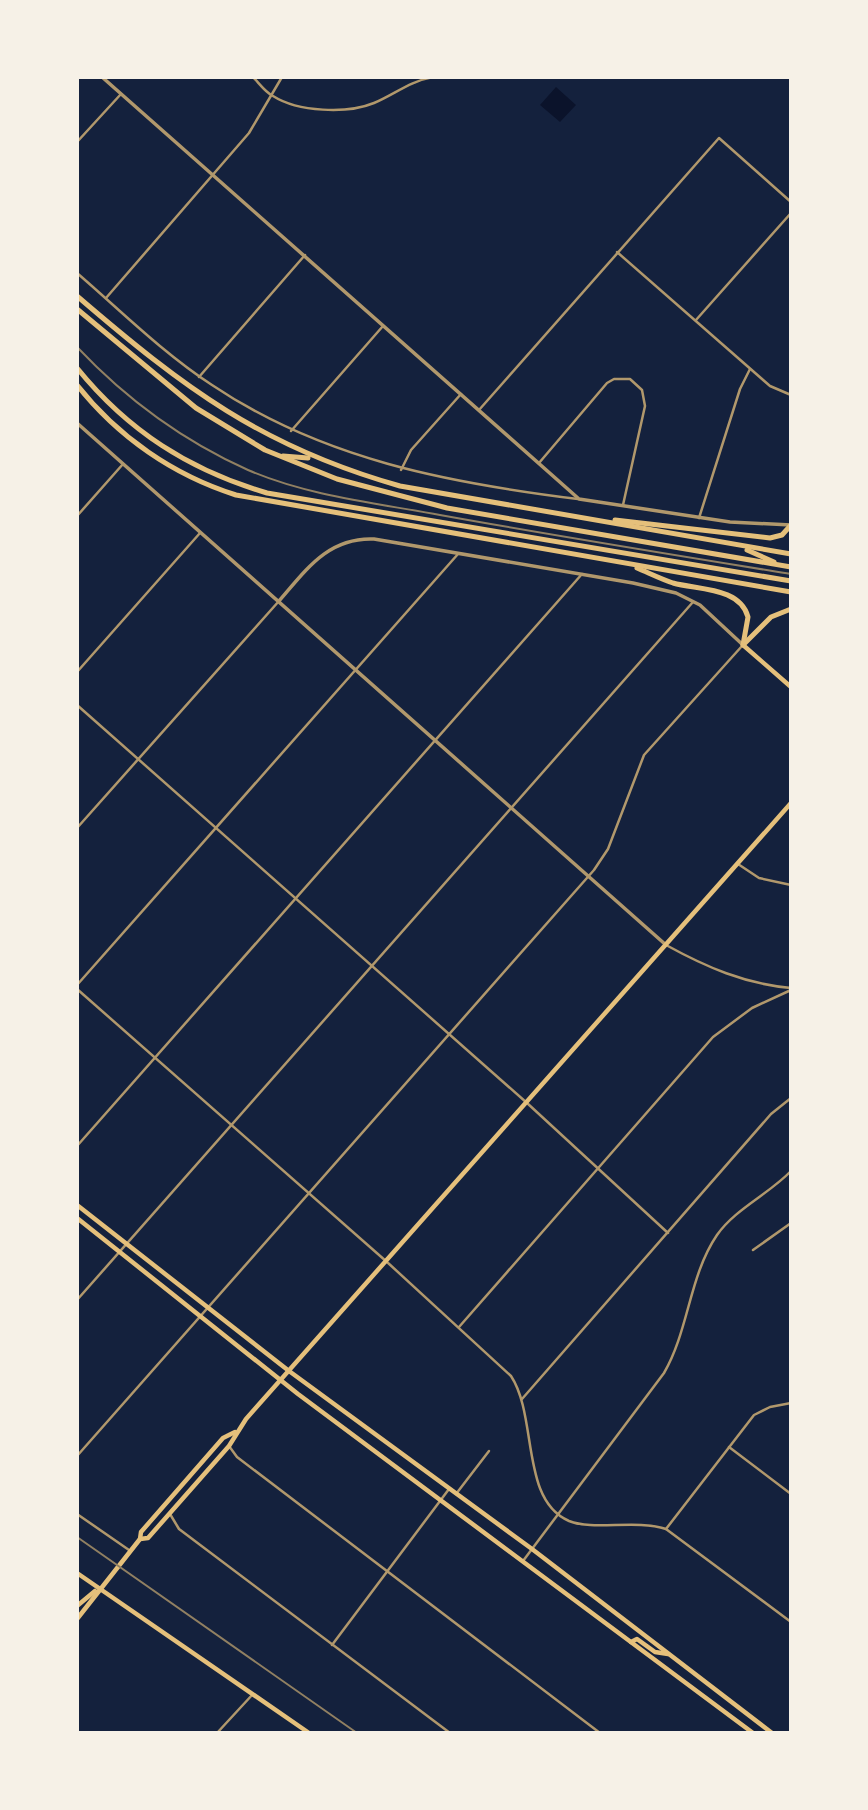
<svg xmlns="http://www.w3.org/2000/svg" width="868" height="1810" font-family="Lato,sans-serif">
<rect width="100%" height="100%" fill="#14213d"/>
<path fill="#0b132b" d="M 556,87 L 576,105 L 560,122 L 540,105 Z"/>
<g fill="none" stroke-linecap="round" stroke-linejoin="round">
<g stroke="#b1986c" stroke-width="2.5">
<path d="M 253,77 C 259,83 265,92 273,96 C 298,112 347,114 374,103 C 395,94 410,81 433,77"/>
<path d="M 448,77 L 491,77"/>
<path d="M 77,142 L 121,94"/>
<path d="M 617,252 L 770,386 L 791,395"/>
<path d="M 77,273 C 121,311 163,353 212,385 C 322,459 448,483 578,499"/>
<path d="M 106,298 L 249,133 L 282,77"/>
<path d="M 696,320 L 791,213"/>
<path d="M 199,377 L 305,255"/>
<path d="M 479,410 L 719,138 L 791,202"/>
<path d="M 291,431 L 383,326"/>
<path d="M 539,463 L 607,383 L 614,379 L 630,379 L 642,390 L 645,406 L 623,505"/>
<path d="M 401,470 L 411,450 L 461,394"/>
<path d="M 77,516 L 123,464"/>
<path d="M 699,518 L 740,389 L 750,369"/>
<path d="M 77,672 L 200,533"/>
<path d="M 77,705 L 527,1103 L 668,1233"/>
<path d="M 77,828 L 279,601"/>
<path d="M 738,864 L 759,878 L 791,885"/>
<path d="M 666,945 C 706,967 745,984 791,988"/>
<path d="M 77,985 L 458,554"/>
<path d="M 77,989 L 387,1262 L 511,1376 C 538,1417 520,1500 569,1521 C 594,1531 635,1519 666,1529 L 791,1622"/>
<path d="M 77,1146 L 582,574"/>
<path d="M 753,1250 L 791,1223"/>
<path d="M 77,1300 L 693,602"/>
<path d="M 459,1327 L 713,1037 L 752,1008 L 791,990"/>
<path d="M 522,1399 L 771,1114 L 791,1098"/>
<path d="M 229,1446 L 237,1457 L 600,1733"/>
<path d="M 729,1447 L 791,1494"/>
<path d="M 77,1456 L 594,870 L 608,849 L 644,755 L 742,646"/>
<path d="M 456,1494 L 489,1451"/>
<path d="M 77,1514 L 129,1550"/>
<path d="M 170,1514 L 179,1529 L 450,1733"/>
<path d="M 666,1529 L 754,1415 L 770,1407 L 791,1403"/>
<path d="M 523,1561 L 664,1373 C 689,1330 689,1276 717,1235 C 735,1209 769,1194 791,1171"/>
<path d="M 332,1645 L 449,1489"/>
<path d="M 217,1733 L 253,1694"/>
</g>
<g stroke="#b1986c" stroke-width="3.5">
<path d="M 102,77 L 579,499 L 730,522 L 791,525"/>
<path d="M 77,423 L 666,945"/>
<path d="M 279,601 C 306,570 328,537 374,539 L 633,583 L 676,593 L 700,605 L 743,645"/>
</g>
<g stroke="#e5c07b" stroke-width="4.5">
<path d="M 743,645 L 791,687"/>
<path d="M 140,1539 L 148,1538 L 229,1446 L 246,1419 L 791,803"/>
<path d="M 77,1573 L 309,1733"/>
<path d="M 77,1606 L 95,1591"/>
<path d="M 77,1619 L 140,1539 L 141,1532 L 223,1438 L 235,1432"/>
</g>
<g stroke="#e5c07b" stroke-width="4.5">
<path d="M 77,1205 L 289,1371 L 532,1549 L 772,1733"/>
<path d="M 77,1218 L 298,1394 L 753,1733"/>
<path d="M 631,1642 L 637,1639 L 655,1652 L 668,1654"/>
</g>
<g stroke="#e5c07b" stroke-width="5">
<path d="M 77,296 C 184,388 262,447 400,486 L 791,554"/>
<path d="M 77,309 L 196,408 L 265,450 L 337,479 L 447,508 L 791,567"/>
<path d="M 77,368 C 128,431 189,470 267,493 L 791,581"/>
<path d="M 77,385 C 118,437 173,475 236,495 L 791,592"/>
<path d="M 283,456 L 308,458"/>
<path d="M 615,520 L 770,538 L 782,535 L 791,525"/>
<path d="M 747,550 L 774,562"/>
<path d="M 637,568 C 649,573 661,579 673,583 C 698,590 740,587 748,617 L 743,645"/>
<path d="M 744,644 L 771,617 L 791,609"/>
</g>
<g stroke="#918062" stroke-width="2">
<path d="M 77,347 C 127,400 181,440 248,470 C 308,496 376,503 440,515 C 556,536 674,555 791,574"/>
<path d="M 77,1537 L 357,1733"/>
</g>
</g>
<rect width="868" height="1810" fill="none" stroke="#f6f1e7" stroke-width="158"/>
</svg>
